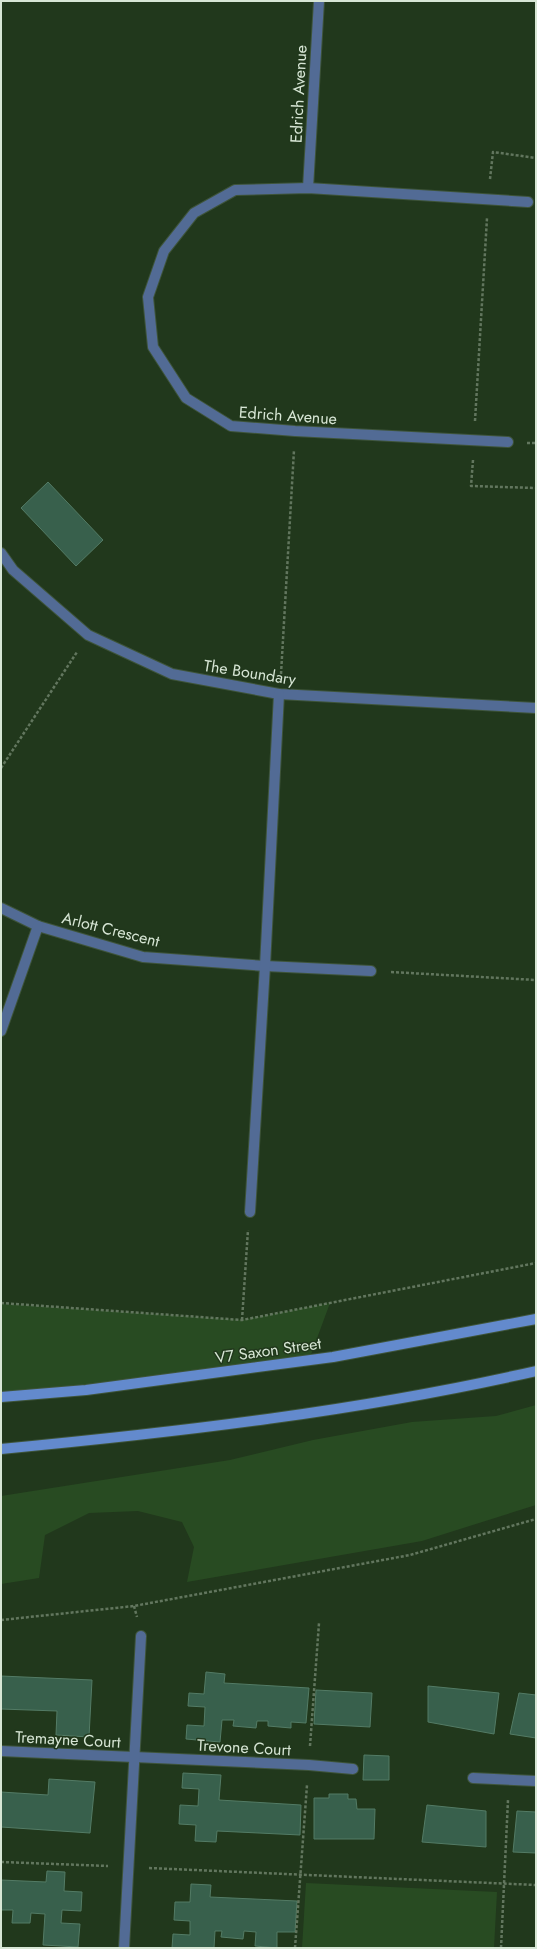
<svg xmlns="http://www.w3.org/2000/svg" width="537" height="1949" font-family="Jost,sans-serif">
<rect width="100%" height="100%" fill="#21381c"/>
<g fill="#284b22">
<path d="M 330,1303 L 309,1360 L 1,1396 L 1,1304 L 242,1320 Z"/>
<path d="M 536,1405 L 536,1505 L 422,1541 L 187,1582 L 194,1547 L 182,1522 L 138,1511 L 89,1513 L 45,1535 L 39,1578 L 1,1584 L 1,1496 L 230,1460 L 313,1440 L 412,1422 L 496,1416 Z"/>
<path d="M 306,1883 L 497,1892 L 494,1948 L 302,1948 Z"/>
</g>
<g fill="#38604c" stroke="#537b65">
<path d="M 48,482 L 103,540 L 76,566 L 21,508 Z"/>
<path d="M 206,1672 L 225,1674 L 224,1683 L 309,1688 L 306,1723 L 291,1722 L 291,1728 L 268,1726 L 268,1721 L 257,1721 L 256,1728 L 233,1726 L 234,1720 L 222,1720 L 220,1742 L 186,1739 L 187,1725 L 204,1726 L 205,1707 L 188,1706 L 189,1693 L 204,1694 Z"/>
<path d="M 1,1676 L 92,1680 L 89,1737 L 56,1735 L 57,1711 L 1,1709 Z"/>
<path d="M 428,1686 L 499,1693 L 494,1734 L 428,1722 Z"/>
<path d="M 316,1690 L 372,1693 L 370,1727 L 314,1724 Z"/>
<path d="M 519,1693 L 536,1695 L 536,1738 L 510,1734 Z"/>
<path d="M 364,1755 L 389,1756 L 389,1780 L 363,1780 Z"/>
<path d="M 183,1773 L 221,1775 L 219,1800 L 301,1805 L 300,1835 L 217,1831 L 216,1842 L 195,1841 L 196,1825 L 179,1824 L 180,1805 L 198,1806 L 199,1789 L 182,1788 Z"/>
<path d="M 49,1779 L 95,1782 L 90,1833 L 1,1827 L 1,1792 L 48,1795 Z"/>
<path d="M 329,1794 L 348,1794 L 348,1799 L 356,1799 L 357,1809 L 375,1809 L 374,1839 L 314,1839 L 314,1798 L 329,1798 Z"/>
<path d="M 427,1805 L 486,1811 L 486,1847 L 422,1842 Z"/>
<path d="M 517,1811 L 536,1812 L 536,1853 L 513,1852 Z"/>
<path d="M 47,1871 L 65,1872 L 64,1891 L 82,1892 L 81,1911 L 62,1910 L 61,1923 L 80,1924 L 78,1947 L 43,1945 L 45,1914 L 31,1913 L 30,1923 L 12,1923 L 13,1910 L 1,1910 L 1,1880 L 46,1882 Z"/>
<path d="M 191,1884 L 211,1885 L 210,1897 L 297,1901 L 295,1932 L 277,1932 L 277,1948 L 255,1946 L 256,1932 L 244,1931 L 243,1939 L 221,1937 L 222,1931 L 215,1931 L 214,1948 L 172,1948 L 173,1934 L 190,1935 L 190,1921 L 174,1920 L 175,1902 L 190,1902 Z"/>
</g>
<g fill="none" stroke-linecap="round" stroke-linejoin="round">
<g stroke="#3e543a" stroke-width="12">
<path id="lane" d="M 473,1778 L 536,1781"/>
</g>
<g stroke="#3e543a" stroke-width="12">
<g id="street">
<path d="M 308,188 L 319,1"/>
<path d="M 508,442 L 295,431 L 231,426 L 186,398 L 153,347 L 148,297 L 164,251 L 194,213 L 235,190 L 308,188 L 528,202"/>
<path d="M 1,553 L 13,570 L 88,635 L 172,674 L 279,694 L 536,708"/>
<path d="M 1,908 L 38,926 L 143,957 L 265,966 L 371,971"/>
<path d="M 1,1031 L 38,926"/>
<path d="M 250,1212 L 265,966 L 279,694"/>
<path d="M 1,1751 L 309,1765 L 353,1769"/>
<path d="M 124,1948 L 141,1636"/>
</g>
</g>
<g stroke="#3e543a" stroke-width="12">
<g id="secondary">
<path d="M 1,1397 L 86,1390 L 333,1357 L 536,1319"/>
<path d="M 1,1449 C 180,1432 361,1411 536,1371"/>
</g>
</g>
<g stroke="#62765e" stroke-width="2.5" stroke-dasharray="3 2" stroke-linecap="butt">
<path d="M 490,179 L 493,152 L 536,158"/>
<path d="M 475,421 L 487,218"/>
<path d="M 527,443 L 536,443"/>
<path d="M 473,460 L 471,486 L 536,488"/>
<path d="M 281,674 L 294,450"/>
<path d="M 1,768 L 77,652"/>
<path d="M 391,972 L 536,980"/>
<path d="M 1,1303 L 242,1320 L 536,1263"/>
<path d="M 242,1320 L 248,1230"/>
<path d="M 134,1606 L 137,1617"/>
<path d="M 1,1620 L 134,1606 L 410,1555 L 536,1519"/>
<path d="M 310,1746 L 319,1623"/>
<path d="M 1,1862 L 108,1866"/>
<path d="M 149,1868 L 536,1885"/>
<path d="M 295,1948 L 307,1785"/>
<path d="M 501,1948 L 508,1800"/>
</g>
<use href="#lane" stroke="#526b95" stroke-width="10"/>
<use href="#street" stroke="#526b95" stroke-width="10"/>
<use href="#secondary" stroke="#638acd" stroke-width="10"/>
</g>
<g text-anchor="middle" stroke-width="3" stroke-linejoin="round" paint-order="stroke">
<g font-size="16" fill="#d7e6d5" stroke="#21381c">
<text transform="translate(298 94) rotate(-87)" y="6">Edrich Avenue</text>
<text transform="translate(288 415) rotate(4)" y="6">Edrich Avenue</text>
<text transform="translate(250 672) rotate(9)" y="6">The Boundary</text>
<text transform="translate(111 929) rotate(14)" y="6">Arlott Crescent</text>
<text transform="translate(268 1350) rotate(-8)" y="6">V7 Saxon Street</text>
<text transform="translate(68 1739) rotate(3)" y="6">Tremayne Court</text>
<text transform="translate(244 1747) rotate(3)" y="6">Trevone Court</text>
</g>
</g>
<rect width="537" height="1949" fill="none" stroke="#d7e6d5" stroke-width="4"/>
</svg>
